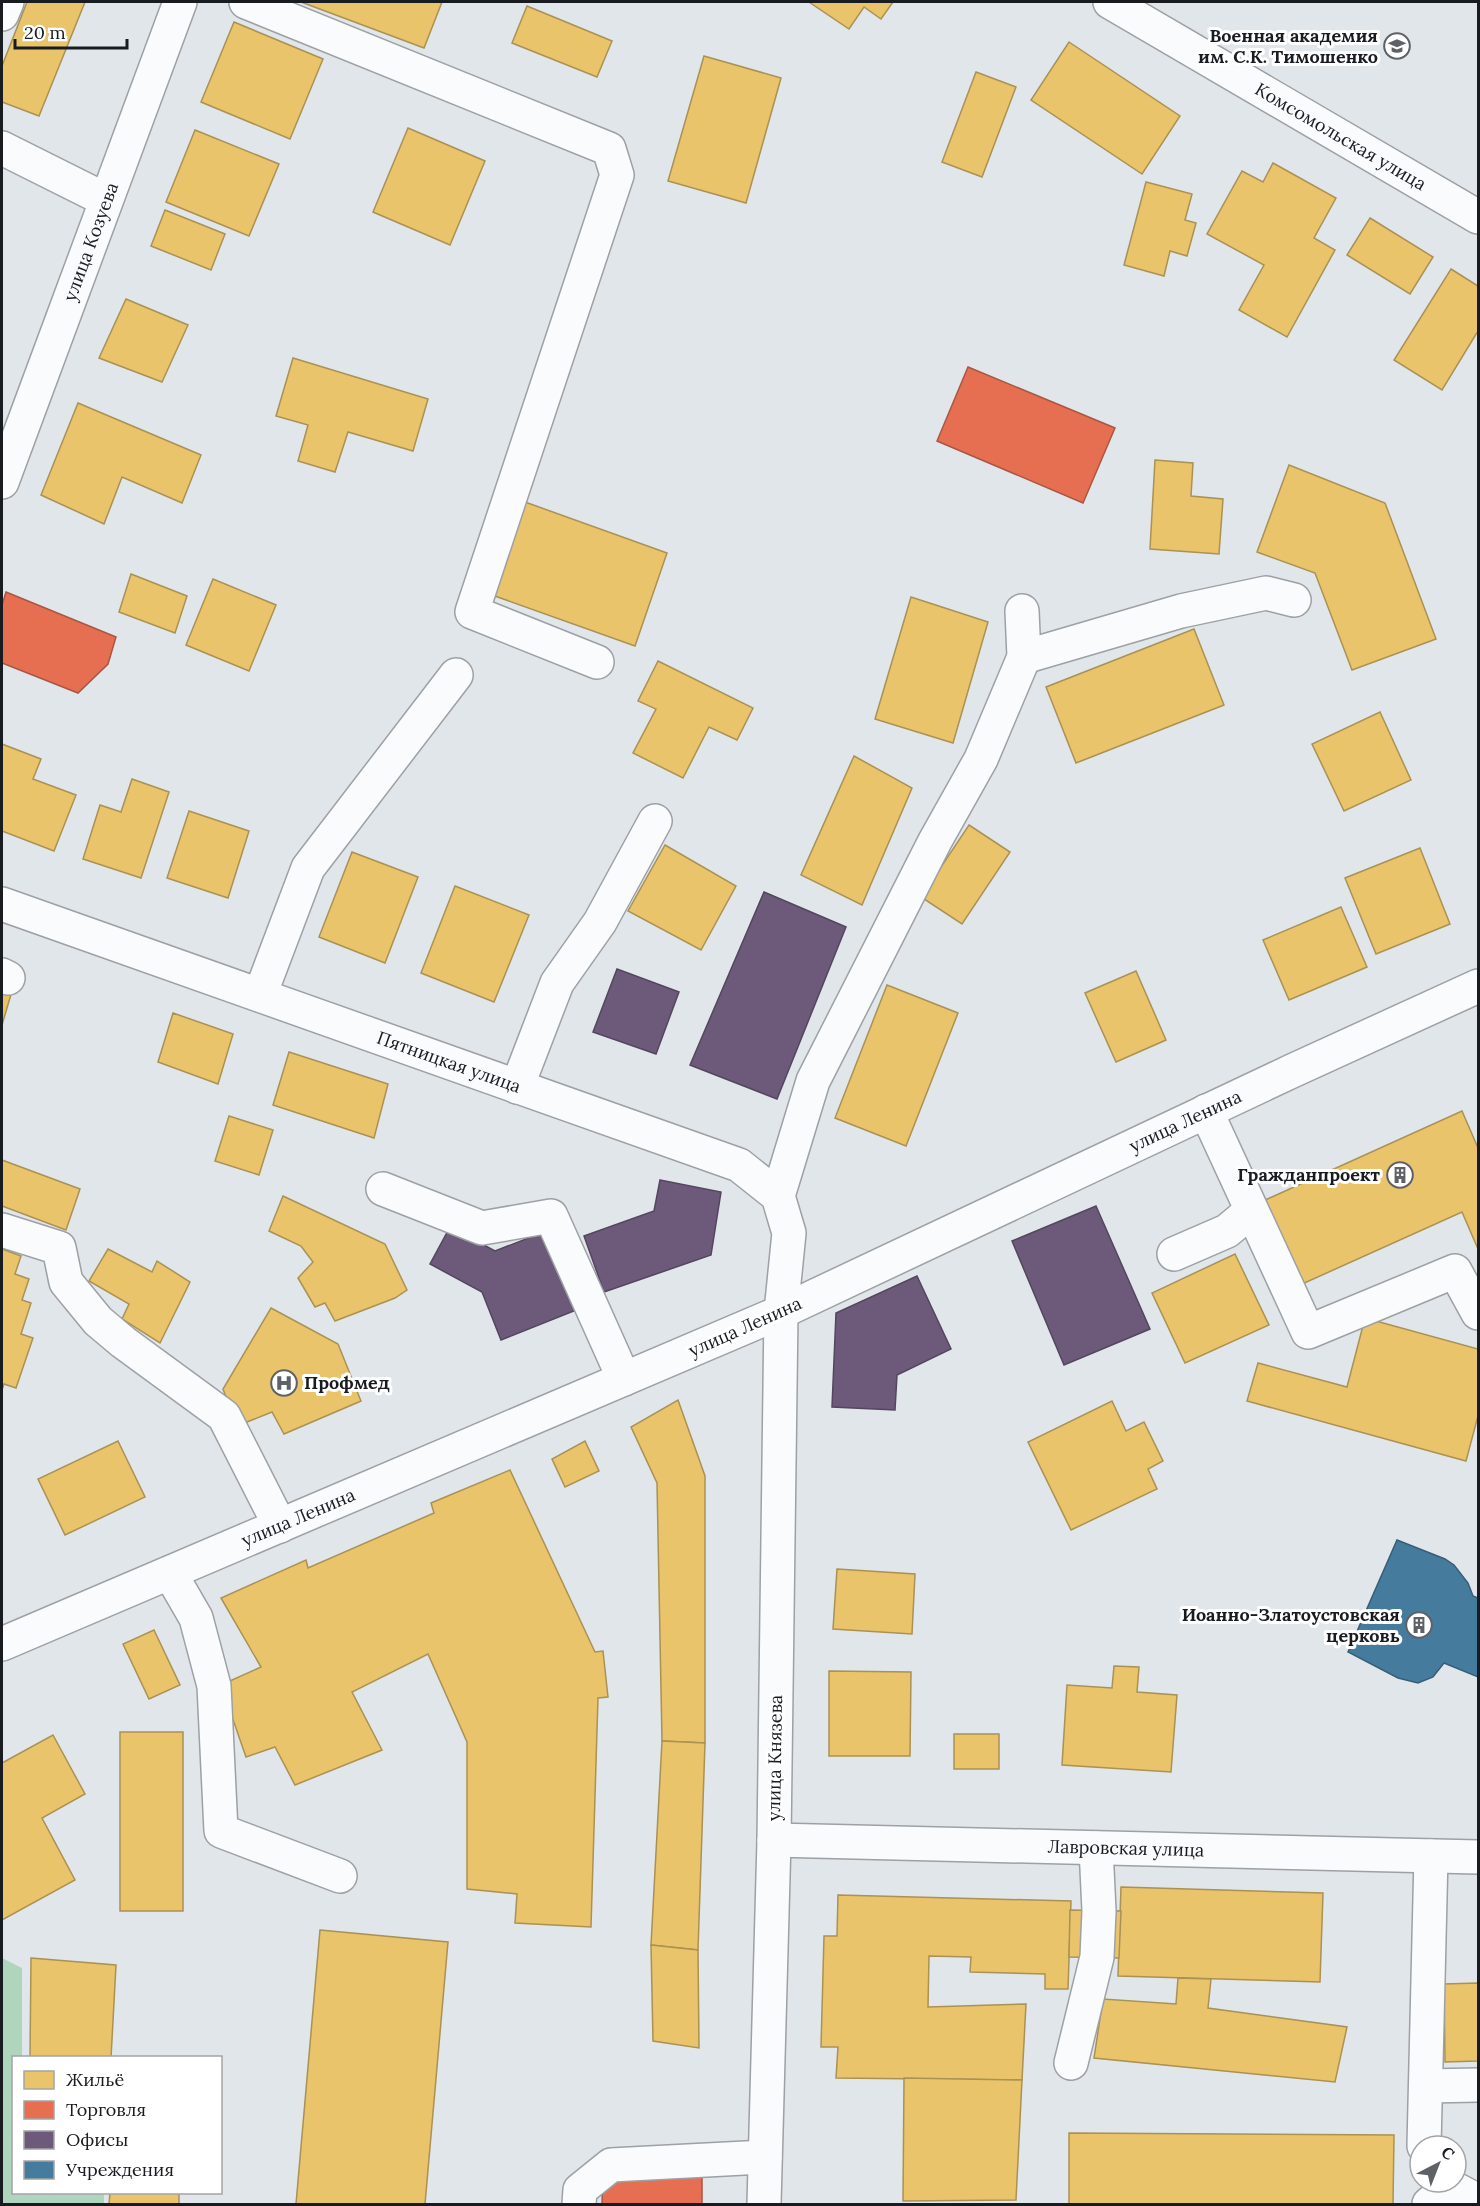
<svg xmlns="http://www.w3.org/2000/svg" width="1480" height="2206" font-family="Lora,serif">
<rect width="100%" height="100%" fill="#e1e6eb"/>
<path fill="#b0d5bd" d="M 2,1958 L 22,1968 L 22,2057 L 14,2058 L 14,2192 L 104,2193 L 104,2204 L 2,2204 Z"/>
<g fill="#e9c46a" stroke="#aa9154" stroke-width="1.5">
<path d="M 27,2 L 85,2 L 39,116 L 2,102 L 2,66 Z"/>
<path d="M 301,2 L 442,2 L 424,48 Z"/>
<path d="M 809,2 L 893,2 L 881,19 L 864,7 L 849,29 Z"/>
<path d="M 527,6 L 612,41 L 597,77 L 512,43 Z"/>
<path d="M 234,22 L 323,59 L 290,139 L 201,102 Z"/>
<path d="M 1069,42 L 1180,116 L 1142,174 L 1031,100 Z"/>
<path d="M 704,56 L 781,78 L 746,203 L 668,181 Z"/>
<path d="M 976,72 L 1016,87 L 982,177 L 942,162 Z"/>
<path d="M 408,128 L 485,161 L 450,245 L 373,212 Z"/>
<path d="M 195,130 L 279,164 L 249,236 L 166,202 Z"/>
<path d="M 1273,163 L 1336,198 L 1314,238 L 1335,250 L 1287,337 L 1239,310 L 1264,265 L 1207,234 L 1242,171 L 1263,182 Z"/>
<path d="M 1146,182 L 1192,194 L 1185,220 L 1196,223 L 1187,256 L 1170,251 L 1164,276 L 1124,265 Z"/>
<path d="M 165,210 L 225,234 L 211,270 L 151,246 Z"/>
<path d="M 1370,218 L 1433,257 L 1410,294 L 1347,255 Z"/>
<path d="M 1451,269 L 1478,286 L 1478,331 L 1442,390 L 1394,360 Z"/>
<path d="M 126,299 L 188,325 L 162,382 L 99,358 Z"/>
<path d="M 293,358 L 428,399 L 413,451 L 348,432 L 335,472 L 298,461 L 308,425 L 276,416 Z"/>
<path d="M 78,403 L 201,455 L 182,503 L 122,477 L 104,524 L 41,495 Z"/>
<path d="M 1155,460 L 1193,463 L 1191,496 L 1223,499 L 1219,554 L 1150,549 Z"/>
<path d="M 1289,465 L 1385,503 L 1436,639 L 1352,670 L 1315,573 L 1257,552 Z"/>
<path d="M 525,502 L 667,553 L 635,646 L 492,595 Z"/>
<path d="M 131,574 L 187,596 L 175,633 L 119,612 Z"/>
<path d="M 213,579 L 276,605 L 249,671 L 186,645 Z"/>
<path d="M 911,597 L 988,622 L 953,743 L 875,719 Z"/>
<path d="M 1194,629 L 1224,705 L 1076,763 L 1046,687 Z"/>
<path d="M 658,661 L 753,708 L 737,740 L 709,727 L 683,778 L 633,753 L 656,709 L 638,701 Z"/>
<path d="M 1380,712 L 1411,780 L 1344,811 L 1312,744 Z"/>
<path d="M 2,744 L 41,759 L 33,779 L 76,795 L 54,851 L 2,831 Z"/>
<path d="M 854,756 L 912,788 L 862,905 L 801,875 Z"/>
<path d="M 132,779 L 169,792 L 141,878 L 83,859 L 100,805 L 121,812 Z"/>
<path d="M 189,811 L 249,831 L 228,898 L 167,878 Z"/>
<path d="M 969,825 L 1010,852 L 962,924 L 921,897 Z"/>
<path d="M 665,845 L 736,886 L 701,950 L 628,911 Z"/>
<path d="M 1420,848 L 1450,924 L 1376,954 L 1345,878 Z"/>
<path d="M 352,852 L 418,877 L 385,963 L 319,937 Z"/>
<path d="M 455,886 L 529,915 L 494,1002 L 421,973 Z"/>
<path d="M 1341,907 L 1367,967 L 1289,1000 L 1263,940 Z"/>
<path d="M 1136,971 L 1166,1040 L 1116,1062 L 1085,993 Z"/>
<path d="M 887,985 L 958,1013 L 906,1146 L 835,1118 Z"/>
<path d="M 2,988 L 12,991 L 2,1025 Z"/>
<path d="M 173,1013 L 233,1034 L 218,1084 L 158,1062 Z"/>
<path d="M 289,1052 L 388,1084 L 374,1138 L 273,1105 Z"/>
<path d="M 1462,1111 L 1478,1148 L 1478,1249 L 1462,1212 L 1300,1285 L 1263,1201 Z"/>
<path d="M 229,1116 L 273,1130 L 259,1175 L 215,1161 Z"/>
<path d="M 2,1160 L 80,1189 L 66,1230 L 2,1206 Z"/>
<path d="M 283,1196 L 385,1244 L 407,1290 L 395,1298 L 335,1321 L 325,1303 L 315,1307 L 298,1278 L 313,1262 L 301,1246 L 269,1231 Z"/>
<path d="M 2,1249 L 21,1256 L 15,1274 L 29,1279 L 22,1300 L 31,1303 L 21,1334 L 33,1338 L 16,1388 L 4,1384 L 2,1390 Z"/>
<path d="M 108,1249 L 152,1272 L 157,1261 L 190,1282 L 160,1343 L 122,1319 L 129,1304 L 89,1281 Z"/>
<path d="M 1235,1254 L 1269,1325 L 1185,1363 L 1152,1293 Z"/>
<path d="M 271,1308 L 338,1344 L 361,1401 L 284,1434 L 272,1412 L 237,1426 L 223,1389 Z"/>
<path d="M 1365,1318 L 1478,1349 L 1478,1416 L 1466,1461 L 1247,1401 L 1258,1363 L 1347,1387 Z"/>
<path d="M 678,1400 L 705,1476 L 705,1743 L 662,1741 L 657,1483 L 631,1427 Z"/>
<path d="M 1112,1401 L 1126,1431 L 1144,1422 L 1163,1461 L 1148,1469 L 1157,1489 L 1071,1530 L 1028,1442 Z"/>
<path d="M 118,1441 L 145,1497 L 65,1535 L 38,1479 Z"/>
<path d="M 585,1441 L 599,1471 L 565,1487 L 552,1459 Z"/>
<path d="M 510,1470 L 595,1652 L 603,1651 L 608,1697 L 598,1698 L 591,1927 L 515,1923 L 517,1894 L 467,1889 L 467,1742 L 428,1654 L 352,1692 L 382,1750 L 295,1785 L 275,1747 L 246,1757 L 221,1685 L 261,1667 L 221,1598 L 306,1560 L 308,1568 L 434,1513 L 431,1503 Z"/>
<path d="M 837,1569 L 915,1574 L 912,1634 L 833,1629 Z"/>
<path d="M 154,1630 L 180,1685 L 149,1699 L 123,1644 Z"/>
<path d="M 1114,1666 L 1139,1667 L 1137,1692 L 1177,1695 L 1171,1772 L 1062,1765 L 1067,1685 L 1112,1688 Z"/>
<path d="M 829,1671 L 911,1672 L 910,1756 L 829,1756 Z"/>
<rect x="120" y="1732" width="63" height="179"/>
<rect x="954" y="1734" width="45" height="35"/>
<path d="M 53,1735 L 85,1794 L 42,1818 L 75,1880 L 2,1920 L 2,1763 Z"/>
<path d="M 662,1741 L 705,1743 L 698,1950 L 651,1945 Z"/>
<path d="M 1121,1887 L 1323,1893 L 1320,1982 L 1118,1976 Z"/>
<path d="M 838,1895 L 1071,1901 L 1068,1989 L 1045,1989 L 1045,1974 L 970,1972 L 971,1957 L 929,1956 L 928,2007 L 1026,2004 L 1022,2080 L 836,2078 L 838,2047 L 821,2047 L 824,1936 L 837,1936 Z"/>
<path d="M 1070,1910 L 1121,1911 L 1119,1958 L 1069,1957 Z"/>
<path d="M 320,1930 L 448,1942 L 425,2204 L 296,2204 Z"/>
<path d="M 651,1945 L 698,1950 L 699,2048 L 653,2041 Z"/>
<path d="M 31,1958 L 116,1965 L 111,2058 L 30,2058 Z"/>
<path d="M 1178,1978 L 1211,1979 L 1208,2008 L 1347,2027 L 1335,2082 L 1094,2058 L 1103,1999 L 1176,2004 Z"/>
<path d="M 1478,1983 L 1478,2061 L 1445,2062 L 1444,1984 Z"/>
<path d="M 904,2078 L 1022,2080 L 1016,2200 L 903,2201 Z"/>
<path d="M 1069,2133 L 1394,2135 L 1393,2204 L 1069,2204 Z"/>
<path d="M 110,2192 L 179,2192 L 179,2204 L 109,2204 Z"/>
</g>
<g fill="#e76f51" stroke="#a95642" stroke-width="1.5">
<path d="M 968,367 L 1115,428 L 1083,503 L 937,441 Z"/>
<path d="M 6,592 L 116,637 L 108,664 L 78,693 L 2,663 L 2,605 Z"/>
<path d="M 603,2173 L 702,2174 L 702,2204 L 602,2204 Z"/>
</g>
<g fill="#6d597a" stroke="#54465f" stroke-width="1.5">
<path d="M 764,892 L 846,927 L 777,1099 L 690,1065 Z"/>
<path d="M 617,969 L 679,992 L 656,1054 L 593,1032 Z"/>
<path d="M 660,1180 L 721,1192 L 711,1255 L 604,1292 L 584,1236 L 654,1211 Z"/>
<path d="M 1096,1206 L 1150,1329 L 1064,1365 L 1012,1241 Z"/>
<path d="M 450,1227 L 495,1251 L 549,1230 L 581,1308 L 501,1340 L 482,1292 L 430,1264 Z"/>
<path d="M 917,1276 L 951,1349 L 897,1375 L 895,1410 L 832,1407 L 836,1313 Z"/>
</g>
<path fill="#457b9d" stroke="#385e77" stroke-width="1.5" d="M 1397,1540 L 1445,1559 L 1454,1565 L 1468,1583 L 1473,1596 L 1478,1598 L 1478,1677 L 1444,1663 L 1433,1677 L 1418,1683 L 1398,1678 L 1348,1652 Z"/>
<g fill="none" stroke-linecap="round" stroke-linejoin="round">
<g stroke="#9da0a4" stroke-width="36">
<g id="minor">
<path d="M 246,2 L 609,149 L 617,175 L 472,612 L 597,662"/>
<path id="s1" d="M 1110,2 L 1478,217"/>
<path d="M 2,14 L 7,2"/>
<path d="M 2,148 L 106,200"/>
<path id="s2" d="M 2,482 L 180,2"/>
<path d="M 1024,657 L 1181,611 L 1266,593 L 1294,600"/>
<path d="M 2,975 L 8,978"/>
<path d="M 260,995 L 308,868 L 456,675"/>
<path d="M 517,1087 L 557,983 L 600,922 L 655,821"/>
<path d="M 1206,1111 L 1308,1332 L 1455,1271 L 1478,1313"/>
<path d="M 383,1189 L 482,1228 L 551,1216 L 624,1379"/>
<path d="M 778,1196 L 813,1081 L 935,841 L 981,759 L 1024,657 L 1022,611"/>
<path d="M 2,1230 L 59,1248 L 66,1282 L 98,1321 L 123,1342 L 224,1416 L 280,1526"/>
<path d="M 1174,1254 L 1227,1231 L 1251,1211"/>
<path d="M 170,1573 L 196,1618 L 214,1686 L 221,1831 L 340,1876"/>
<path id="s3" d="M 2,1644 L 781,1312"/>
<path id="s4" d="M 774,1840 L 1478,1857"/>
<path d="M 1071,2063 L 1097,1957 L 1099,1911 L 1096,1848"/>
<path d="M 1426,2086 L 1478,2085"/>
<path d="M 1424,2146 L 1431,1856"/>
<path d="M 1450,2186 L 1478,2201"/>
<path d="M 579,2204 L 580,2190 L 611,2165 L 765,2157"/>
<path d="M 1429,2204 L 1450,2186 L 1447,2182"/>
</g>
</g>
<g stroke="#9da0a4" stroke-width="36">
<g id="major">
<path id="s5" d="M 2,904 L 739,1165 L 778,1196 L 789,1233 L 781,1312 L 774,1840 L 764,2204"/>
<path id="s6" d="M 781,1312 L 1292,1071 L 1478,986"/>
</g>
</g>
<use href="#minor" stroke="#fafbfc" stroke-width="33"/>
<use href="#major" stroke="#fafbfc" stroke-width="33"/>
</g>
<defs>
<g id="university-ring" transform="scale(1.35)"><circle r="9.5" fill="#fff" stroke="#5e6266" stroke-width="1.5"/><path d="M0-5L7-2L0 1L-7-2ZM-4 1L0 2.5L4 1V4Q0 6-4 4Z" fill="#5e6266"/></g>
<g id="building-ring" transform="scale(1.35)"><circle r="9.5" fill="#fff" stroke="#5e6266" stroke-width="1.5"/><path d="M-4-6H4V6H1V3H-1V6H-4ZM-2.5-4.3h1.7v1.8h-1.7ZM.8-4.3h1.7v1.8H.8ZM-2.5-1h1.7V.8h-1.7ZM.8-1h1.7V.8H.8Z" fill="#5e6266"/></g>
<g id="hospital-ring" transform="scale(1.35)"><circle r="9.5" fill="#fff" stroke="#5e6266" stroke-width="1.5"/><path d="M-5-5h3v3.5h4V-5h3V5h-3V1.5h-4V5h-3Z" fill="#5e6266"/></g>
</defs>
<g fill-rule="evenodd">
<use href="#university-ring" x="1397" y="46"/>
<use href="#building-ring" x="1400" y="1175"/>
<use href="#hospital-ring" x="284" y="1383"/>
<use href="#building-ring" x="1419" y="1625"/>
</g>
<g text-anchor="middle" stroke-width="6" stroke-linejoin="round" paint-order="stroke">
<g font-size="18" font-weight="bold" fill="#181b1f" stroke="#fff" text-anchor="end">
<text x="1378" y="42">Военная академия<tspan x="1378" dy="21">им. С.К. Тимошенко</tspan></text>
<text x="1380" y="1181">Гражданпроект</text>
<text x="304" y="1389" text-anchor="start">Профмед</text>
<text x="1400" y="1621">Иоанно-Златоустовская<tspan x="1400" dy="21">церковь</tspan></text>
</g>
<g font-size="18" fill="#181b1f" stroke="#fff">
<text dy="6" stroke="none"><textPath href="#s1" startOffset="267">Комсомольская улица</textPath></text>
<text dy="6" stroke="none"><textPath href="#s2" startOffset="256">улица Козуева</textPath></text>
<text dy="6" stroke="none"><textPath href="#s5" startOffset="474">Пятницкая улица</textPath></text>
<text dy="6" stroke="none"><textPath href="#s6" startOffset="447">улица Ленина</textPath></text>
<text transform="translate(745 1327) rotate(-24)" y="6">улица Ленина</text>
<text dy="6" stroke="none"><textPath href="#s3" startOffset="322">улица Ленина</textPath></text>
<text transform="translate(775 1758) rotate(-89)" y="6">улица Князева</text>
<text dy="6" stroke="none"><textPath href="#s4" startOffset="352">Лавровская улица</textPath></text>
</g>
</g>
<rect width="1480" height="2206" fill="none" stroke="#181b1f" stroke-width="6"/>
<rect x="12" y="2056" width="210" height="138" fill="#ffffff" stroke="#a3a4a5" stroke-width="1.5"/>
<rect x="24" y="2071" width="30" height="18" fill="#e9c46a" stroke="#a3a4a5" stroke-width="1.5"/>
<text x="66" y="2086" font-size="18" fill="#181b1f">Жильё</text>
<rect x="24" y="2101" width="30" height="18" fill="#e76f51" stroke="#a3a4a5" stroke-width="1.5"/>
<text x="66" y="2116" font-size="18" fill="#181b1f">Торговля</text>
<rect x="24" y="2131" width="30" height="18" fill="#6d597a" stroke="#a3a4a5" stroke-width="1.5"/>
<text x="66" y="2146" font-size="18" fill="#181b1f">Офисы</text>
<rect x="24" y="2161" width="30" height="18" fill="#457b9d" stroke="#a3a4a5" stroke-width="1.5"/>
<text x="66" y="2176" font-size="18" fill="#181b1f">Учреждения</text>
<g transform="translate(1438 2164) rotate(42)"><circle r="28" fill="#ffffff" stroke="#a3a4a5" stroke-width="1.5"/>
<path d="M0-4.5L10 22L0 15L-10 22Z" fill="#5e6266"/>
<text y="-9" font-size="16" font-weight="bold" text-anchor="middle" fill="#181b1f">С</text>
</g>
<path d="M15 39v9h112v-9" fill="none" stroke="#181b1f" stroke-width="3"/>
<text x="24" y="39" font-size="18" fill="#181b1f" stroke="#ffffff" stroke-width="4.5" paint-order="stroke">20 m</text>
</svg>
